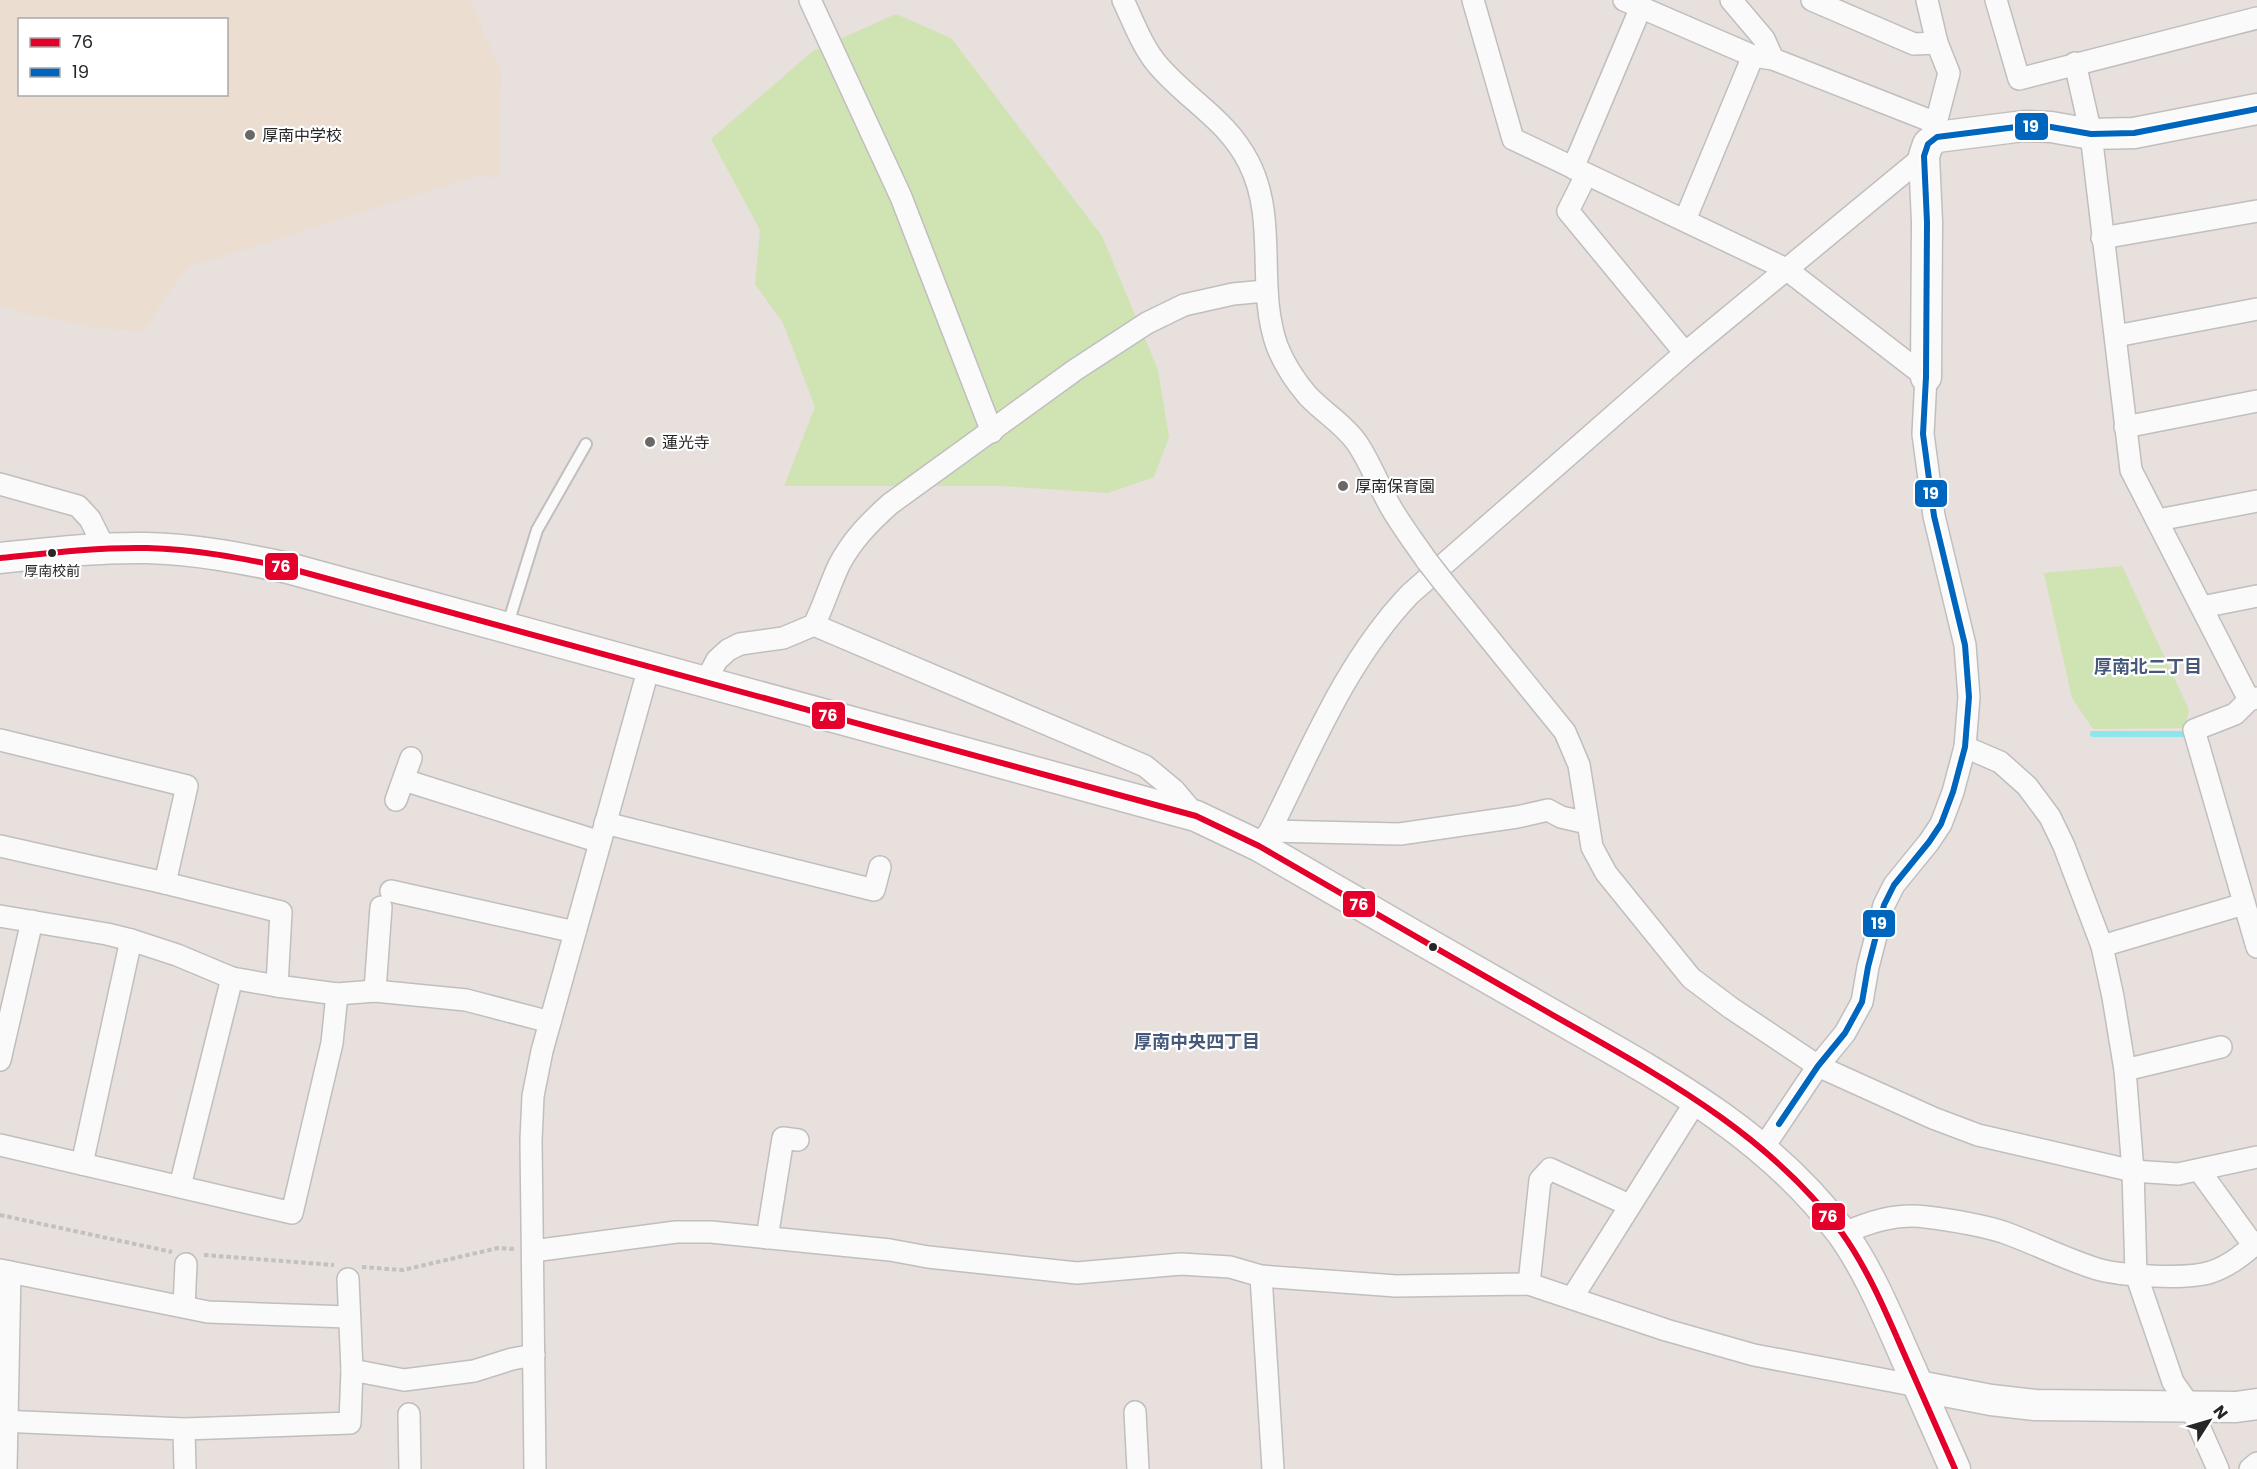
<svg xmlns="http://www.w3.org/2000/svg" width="2257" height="1469" font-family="Poppins,'Noto Sans JP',sans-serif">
<rect width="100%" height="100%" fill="#e7e0dc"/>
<path fill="#ebddd0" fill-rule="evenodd" d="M 0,0 L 470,0 L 501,72 L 499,178 L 479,175 L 189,267 L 171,289 L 144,331 L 98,328 L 24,313 L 0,305 ZM 20,20 L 226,20 L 226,94 L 20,94 Z"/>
<g fill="#d0e3b2">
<path d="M 896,14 L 951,38 L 1102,236 L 1158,370 L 1169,437 L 1154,477 L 1108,493 L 1001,486 L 784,486 L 815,407 L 783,323 L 755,284 L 760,230 L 711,139 L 813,51 Z"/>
<path d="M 2122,566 L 2189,710 L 2185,728 L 2093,729 L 2072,698 L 2044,573 Z"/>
</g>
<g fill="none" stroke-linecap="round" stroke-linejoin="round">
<path stroke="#8be6ed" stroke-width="6" d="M 2093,734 L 2183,734"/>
<g stroke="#c0bebe" stroke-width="14">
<path id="lane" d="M 507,627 L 537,530 L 586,444"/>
</g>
<g stroke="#c0bebe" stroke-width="24">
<g id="street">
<path d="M 810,0 L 901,197 L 992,432"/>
<path d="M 1123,0 C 1133,21 1142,46 1157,64 C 1187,100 1227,119 1249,163 C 1278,220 1256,287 1277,346 C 1284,364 1296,382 1308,396 C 1324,413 1344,424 1357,443 C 1370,462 1378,484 1389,504 C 1400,524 1414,542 1427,561"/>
<path d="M 1473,0 L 1513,139 L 1786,269 L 1926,377 L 1923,434 L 1934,516 L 1965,645 L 1969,697 L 1965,747 L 1953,792 L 1941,824 L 1929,842 L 1894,885 L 1884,905 L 1868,967 L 1862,1002 L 1845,1033 L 1818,1066 L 1763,1148"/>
<path d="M 1624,0 L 1753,56 L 1773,59 L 1936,123 L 1937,137"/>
<path d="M 1731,0 L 1764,39 L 1773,59"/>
<path d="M 1812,0 L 1914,44 L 1937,43"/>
<path d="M 1927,0 L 1937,43 L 1949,73 L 1936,123"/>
<path d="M 1996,0 L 2019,79 L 2257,18"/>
<path d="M 2075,63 L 2091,134 L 2131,470 L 2249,700"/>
<path d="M 1573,168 L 1641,7"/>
<path d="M 1586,175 L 1568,211 L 1685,353"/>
<path d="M 1685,220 L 1753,56"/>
<path d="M 2102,238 L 2257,211"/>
<path d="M 2116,336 L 2257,309"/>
<path d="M 2125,427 L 2257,401"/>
<path d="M 0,484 L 78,506 L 90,519 L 105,549"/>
<path d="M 2158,520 L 2257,501"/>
<path d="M 1445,584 L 1565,732 L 1579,765 L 1592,847 L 1606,873 L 1691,978 L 1731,1008 L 1818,1066 L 1933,1118 L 1978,1135 L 2133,1171 L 2178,1174 L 2257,1157"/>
<path d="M 2202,607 L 2257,596"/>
<path d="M 814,625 L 1145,766 L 1174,790 L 1196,816"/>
<path d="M 705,682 L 717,660 L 728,650 L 740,644 L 783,638 L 814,625 C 824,605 830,584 839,565 C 852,540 870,522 890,504 L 1075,370 L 1147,323 L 1184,305 L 1233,294 L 1265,291"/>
<path d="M 2257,698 L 2249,700 L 2235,714 L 2194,730 L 2257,947"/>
<path d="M 0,740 L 187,786 L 165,883 L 281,912 L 277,986"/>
<path d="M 1965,747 L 2000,762 L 2027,786 L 2050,817 L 2064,846 L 2102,946 L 2113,997 L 2125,1070 L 2133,1171 L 2136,1274 L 2173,1382 L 2190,1406 L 2218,1469"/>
<path d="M 404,780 L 600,842"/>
<path d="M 396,800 L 411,758"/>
<path d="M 605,823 L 874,890 L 880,867"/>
<path d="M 1270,831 L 1400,834 L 1517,817 L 1548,810 L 1561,817 L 1587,823"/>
<path d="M 0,846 L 165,883"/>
<path d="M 1259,846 L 1270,831 C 1311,749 1346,661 1410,594 L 1685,353 L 1924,156"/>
<path d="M 391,891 L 575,932"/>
<path d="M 0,916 L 107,934 L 131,940 L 177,955 L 232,978 L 277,986 L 337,994 L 375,991 L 466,1000 L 550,1022"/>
<path d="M 2102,946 L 2244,904"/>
<path d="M 375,991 L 381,907"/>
<path d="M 0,1060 L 32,921"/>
<path d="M 2125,1070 L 2221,1047"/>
<path d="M 0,1145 L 292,1213 L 332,1043 L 337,994"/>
<path d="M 82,1164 L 131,940"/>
<path d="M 2199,1170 L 2254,1246"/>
<path d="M 180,1186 L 232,978"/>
<path d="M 1842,1234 C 1869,1222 1896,1213 1926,1217 C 1950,1220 1981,1225 2003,1232 C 2034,1243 2065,1259 2097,1269 C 2122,1276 2187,1280 2211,1272 C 2227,1267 2245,1254 2257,1242"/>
<path d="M 767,1238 L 783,1138 L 798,1140"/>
<path d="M 533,1251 L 676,1232 L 711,1232 L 890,1250 L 928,1257 L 1077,1273 L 1181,1264 L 1230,1267 L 1261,1276 L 1396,1286 L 1529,1284 L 1666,1330 L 1754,1355 L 1918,1386"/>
<path d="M 0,1270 L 208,1312 L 348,1317"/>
<path d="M 1261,1276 L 1273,1469"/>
<path d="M 348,1279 L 352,1370"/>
<path d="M 1529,1284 L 1540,1180 L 1550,1169 L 1629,1205"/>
<path d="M 1572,1298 L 1696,1101"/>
<path d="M 184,1307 L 186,1264"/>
<path d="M 1135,1412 L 1138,1469"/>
<path d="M 409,1414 L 410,1469"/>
<path d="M 0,1421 L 184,1429 L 350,1423 L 352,1370 L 404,1380 L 474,1371 L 512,1359 L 534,1355"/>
<path d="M 184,1429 L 185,1469"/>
<path d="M 6,1469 L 10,1272"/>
<path d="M 535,1469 L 531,1140 L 533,1096 L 542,1051 L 649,667"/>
<path d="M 2250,1469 L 2257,1463"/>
</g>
</g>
<g stroke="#c0bebe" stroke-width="33">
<g id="secondary">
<path d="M 1926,377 L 1927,222 L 1924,156 L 1928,144 L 1937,137 L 2024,126 L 2051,127 L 2091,134 L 2134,133 L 2257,109"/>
<path d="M 0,558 C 48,553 98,547 147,548 C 194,549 241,558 288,568 L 1196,816 L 1259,846 C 1352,900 1444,953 1537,1006 C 1648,1070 1763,1127 1842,1233 C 1867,1268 1885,1310 1902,1349 C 1920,1389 1937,1429 1955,1469"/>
<path d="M 1918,1386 L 1991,1400 L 2035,1405 L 2236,1407 L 2257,1404"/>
</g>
</g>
<g stroke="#c2c1c0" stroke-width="4" stroke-dasharray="4.5 3" stroke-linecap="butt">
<path d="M 0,1215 L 172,1252"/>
<path d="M 204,1255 L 334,1265"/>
<path d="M 362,1267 L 403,1270 L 498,1248 L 514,1249"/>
</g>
<use href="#lane" stroke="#fbfafa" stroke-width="10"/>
<use href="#street" stroke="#fbfafa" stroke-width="21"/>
<use href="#secondary" stroke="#fbfafa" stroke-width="30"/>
<g stroke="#c0bebe" stroke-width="24" stroke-linecap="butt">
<path id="street-bridge" d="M 1427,561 L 1445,584"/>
</g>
<use href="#street-bridge" stroke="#fbfafa" stroke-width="21"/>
<g stroke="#fff" stroke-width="10">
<path id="bus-1" d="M 0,558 C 48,553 98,547 147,548 C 194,549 241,558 288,568 L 1196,816 L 1259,846 C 1352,900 1444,953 1537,1006 C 1648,1070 1763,1127 1842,1233 C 1867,1268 1885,1310 1902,1349 C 1920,1389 1937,1429 1955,1469"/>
</g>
<g stroke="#fff" stroke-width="10">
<path id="bus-2" d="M 1779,1124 L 1818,1066 L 1845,1033 L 1862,1002 L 1868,967 L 1884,905 L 1894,885 L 1929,842 L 1941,824 L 1953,792 L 1965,747 L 1969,697 L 1965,645 L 1934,516 L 1923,434 L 1926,377 L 1927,222 L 1924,156 L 1928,144 L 1937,137 L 2024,126 L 2051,127 L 2091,134 L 2134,133 L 2257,109"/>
</g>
<use href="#bus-1" stroke="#e4002b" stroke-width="6"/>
<use href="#bus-2" stroke="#0065bd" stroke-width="6"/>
</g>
<g fill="#6a6866" stroke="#fff" stroke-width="2">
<circle cx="250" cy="135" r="6"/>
<circle cx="650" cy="442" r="6"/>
<circle cx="1343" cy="486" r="6"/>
</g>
<g fill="#272727" stroke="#fff" stroke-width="2">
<circle cx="52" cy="553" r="5"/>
<circle cx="1433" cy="947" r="5"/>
</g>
<g text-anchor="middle" stroke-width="4.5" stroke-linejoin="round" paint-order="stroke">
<g font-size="14" fill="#272727" stroke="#fff">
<text x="52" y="576">厚南校前</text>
</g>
<g font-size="16" fill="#272727" stroke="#fff" text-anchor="start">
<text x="262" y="141">厚南中学校</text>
<text x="662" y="448">蓮光寺</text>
<text x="1355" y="492">厚南保育園</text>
</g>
<g font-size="18" font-weight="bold" fill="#46597a" stroke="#fff">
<text x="2148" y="673">厚南北二丁目</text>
<text x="1197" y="1048">厚南中央四丁目</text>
</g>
</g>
<g stroke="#fff" stroke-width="2">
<rect x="2014" y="112" width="35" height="29" rx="6" fill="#0065bd"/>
<rect x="1914" y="479" width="34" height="29" rx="6" fill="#0065bd"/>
<rect x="264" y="552" width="35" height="29" rx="6" fill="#e4002b"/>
<rect x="811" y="701" width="35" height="29" rx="6" fill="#e4002b"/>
<rect x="1342" y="890" width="34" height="28" rx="6" fill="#e4002b"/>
<rect x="1862" y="909" width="34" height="29" rx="6" fill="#0065bd"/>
<rect x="1811" y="1202" width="35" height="29" rx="6" fill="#e4002b"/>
</g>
<g font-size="16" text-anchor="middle" font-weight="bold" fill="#fff">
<text x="2031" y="132">19</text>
<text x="1931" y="499">19</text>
<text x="281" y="572">76</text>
<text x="828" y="721">76</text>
<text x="1359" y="910">76</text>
<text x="1879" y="929">19</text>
<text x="1828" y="1222">76</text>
</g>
<rect x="18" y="18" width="210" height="78" fill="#ffffff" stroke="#a9a9a9" stroke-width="1.5"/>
<rect x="30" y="38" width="30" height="9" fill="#e4002b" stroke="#a9a9a9" stroke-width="1.5"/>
<text x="72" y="48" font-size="18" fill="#272727">76</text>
<rect x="30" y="68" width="30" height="9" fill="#0065bd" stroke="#a9a9a9" stroke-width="1.5"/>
<text x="72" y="78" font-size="18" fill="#272727">19</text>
<g transform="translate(2209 1421) rotate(53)" stroke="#ffffff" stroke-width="4.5" paint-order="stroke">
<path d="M0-4.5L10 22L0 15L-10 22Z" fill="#272727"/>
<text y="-9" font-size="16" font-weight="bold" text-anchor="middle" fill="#272727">N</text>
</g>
</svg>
